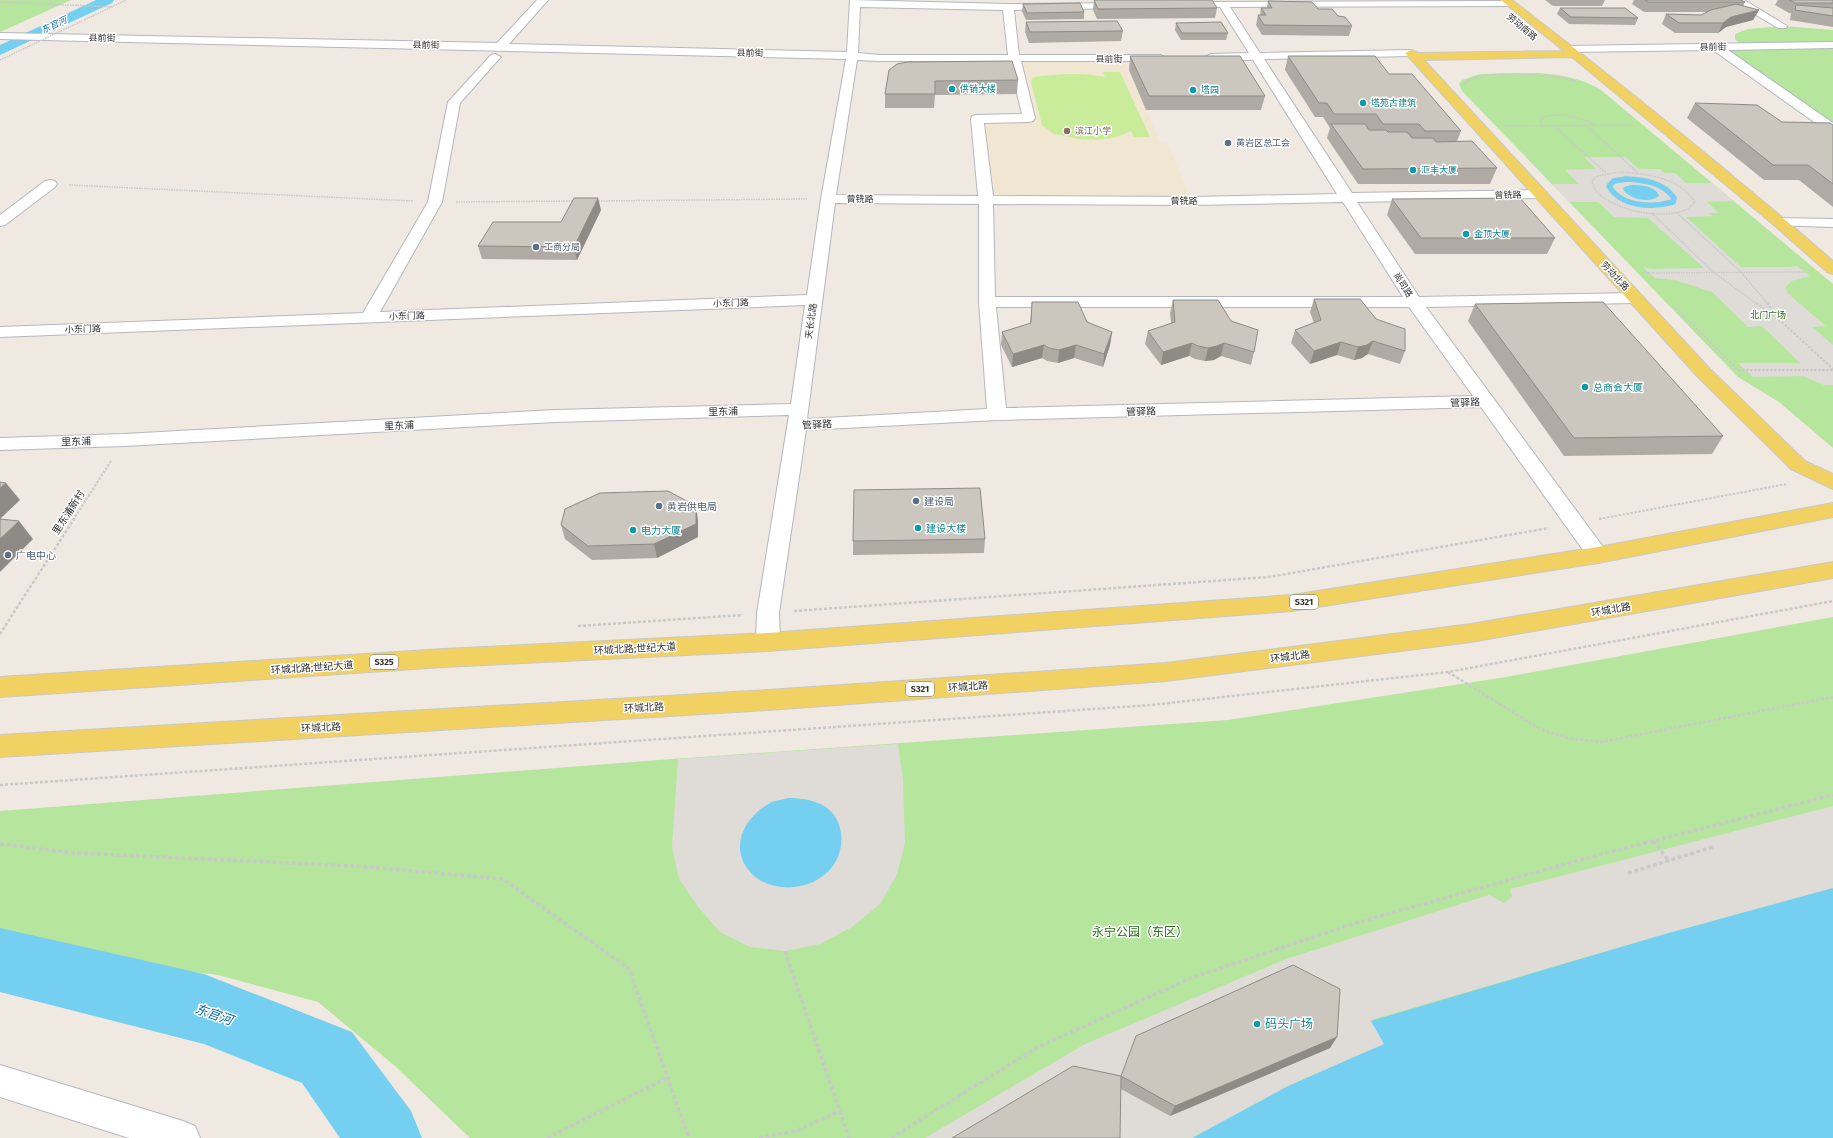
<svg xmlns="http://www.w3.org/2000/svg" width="1833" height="1138" font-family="'Fira Sans','Noto Sans SC',sans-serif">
<rect width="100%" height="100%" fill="#efe9e1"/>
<path fill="#f0e6d1" d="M 1014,58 L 1124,59 L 1161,144 L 1167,143 L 1192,201 L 986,200 L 977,119 L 1028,118 Z"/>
<g fill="#b6e59e">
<path d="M 0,0 L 71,0 L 0,32 Z"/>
<path d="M 1782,26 L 1833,30 L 1833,129 L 1716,47 L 1742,46 L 1735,39 L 1735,34 L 1748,29 Z"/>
<path d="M 1539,73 C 1561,75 1582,78 1601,90 L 1833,284 L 1833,448 L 1779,402 L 1738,377 L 1462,91 L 1459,84 L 1462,80 L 1480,74 Z"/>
<path d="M 1833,617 L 1833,888 L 1665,934 L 1288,1086 L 1192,1138 L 470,1138 L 395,1066 L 318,1002 L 218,975 L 0,946 L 0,811 L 659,760 L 1228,720 L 1506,677 Z"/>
</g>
<path fill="#c9ec9a" d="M 1103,72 L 1120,72 L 1150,137 L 1134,137 L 1131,131 L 1117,137 L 1099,140 L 1079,139 L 1054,134 L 1042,125 L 1031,82 L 1033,77 C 1057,74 1082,72 1105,77 Z"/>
<g fill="#dfdcd8">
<path d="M 1584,157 L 1625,157 L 1639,169 L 1660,169 L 1664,173 L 1675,173 L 1686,183 L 1712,183 L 1734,201 L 1707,202 L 1719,213 L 1710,213 L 1713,216 L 1686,217 L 1741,267 L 1792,267 L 1797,266 L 1810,276 L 1791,281 L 1786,287 L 1787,293 L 1826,326 L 1812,327 L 1833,345 L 1833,385 L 1824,385 L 1803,376 L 1753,377 L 1738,363 L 1800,363 L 1762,326 L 1748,327 L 1712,292 L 1675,280 L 1655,278 L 1649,273 L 1643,267 L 1651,269 L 1704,268 L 1648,218 L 1614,217 L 1598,202 L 1569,202 L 1552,184 L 1579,184 L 1565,170 L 1596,169 Z"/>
<path d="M 898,744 L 903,780 L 905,843 L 897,874 L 880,904 L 852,927 L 820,944 L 785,951 L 750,947 L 720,932 L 699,908 L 679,879 L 672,847 L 678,759 Z"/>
<path d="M 1833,806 L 1833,888 L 1665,934 L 1371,1020 L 1385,1044 L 1288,1086 L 1192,1138 L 925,1138 L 1085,1044 L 1286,959 L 1489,895 L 1504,903 L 1512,897 L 1510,889 Z"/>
</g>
<g fill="#75cff0">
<path d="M 1631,185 C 1641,185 1656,186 1659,196 C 1650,204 1628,199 1623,189 L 1624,187 Z"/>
<path d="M 788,798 C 798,798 808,799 818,803 C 844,813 848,846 832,867 C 814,891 772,895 751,873 C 728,848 744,817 770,803 C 775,800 782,800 788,798 Z"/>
<path d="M 1833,888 L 1833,1138 L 1192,1138 L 1288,1086 L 1384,1044 L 1371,1021 L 1665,934 Z"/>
</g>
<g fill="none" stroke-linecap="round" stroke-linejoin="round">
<path stroke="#75cff0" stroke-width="5.5" d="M 1626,179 C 1644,180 1663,182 1674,198 L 1673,202 C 1652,208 1621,207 1609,186 L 1614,181 Z"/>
<path fill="#75cff0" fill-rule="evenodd" d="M 96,0 L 114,0 L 112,3 L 0,55 L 0,45 Z"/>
<path fill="#75cff0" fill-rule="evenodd" d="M 0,928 L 204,974 L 352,1032 L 411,1111 L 422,1138 L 340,1138 L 302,1083 L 204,1044 L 0,992 Z"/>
<g stroke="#b4b7c1" stroke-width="2">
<g id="minor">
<path d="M 537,0 L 548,0 L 509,44 L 847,52 L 850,0 L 1008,4 L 1127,3 L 1128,5 L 1127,7 L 1123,8 L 1014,10 L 1019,55 L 1160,55 L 1166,58 L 1160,61 L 1021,61 L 1035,118 L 1033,121 L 1029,122 L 984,123 L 993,196 L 1192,197 L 1337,194 L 1253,60 L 1211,60 L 1205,57 L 1211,54 L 1249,53 L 1220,7 L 1207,6 L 1206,4 L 1207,2 L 1513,1 L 1514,3 L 1513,5 L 1509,6 L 1230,7 L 1260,53 L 1411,50 L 1417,53 L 1411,56 L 1264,59 L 1352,193 L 1540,190 L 1545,191 L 1547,194 L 1545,197 L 1540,198 L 1357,202 L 1419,297 L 1635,293 L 1641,295 L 1643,298 L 1641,301 L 1635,303 L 1426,307 L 1609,555 L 1606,560 L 1598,563 L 1590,560 L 1481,407 L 997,420 L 806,430 L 779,613 L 780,642 L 776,648 L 768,651 L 760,648 L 756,642 L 757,613 L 789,415 L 555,422 L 124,446 L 0,450 L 0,438 L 124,434 L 555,410 L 791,404 L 805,305 L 0,337 L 0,327 L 363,313 L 428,202 L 448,102 L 491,55 L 495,54 L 501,57 L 499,59 L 460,103 L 442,202 L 380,312 L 807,295 L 821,199 L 846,59 L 0,39 L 0,33 L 497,43 ZM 860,7 L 1003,10 L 1008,55 L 880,55 L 858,53 ZM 857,60 L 880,61 L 1009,61 L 1022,114 L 977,115 L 972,116 L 971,119 L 978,196 L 836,195 ZM 1343,202 L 1403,297 L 995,297 L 993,204 L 1192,205 ZM 835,203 L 979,204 L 979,302 L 987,409 L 807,419 ZM 996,307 L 1409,307 L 1473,396 L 1006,408 Z"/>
<path d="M 1731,0 L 1744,0 L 1787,26 L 1786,28 L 1778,28 Z"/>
<path d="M 1833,42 L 1833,48 L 1728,50 L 1833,123 L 1833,133 L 1828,132 L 1713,50 L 1569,52 L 1563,49 L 1569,46 Z"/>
<path d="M 50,180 L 55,181 L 57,184 L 55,187 L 5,225 L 0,226 L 0,215 L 45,181 Z"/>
<path d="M 1779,218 L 1833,219 L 1833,227 L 1774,225 L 1772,222 L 1774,219 Z"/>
<path d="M 0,1065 L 183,1121 L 195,1126 L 200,1138 L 129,1138 L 0,1097 Z"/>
</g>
</g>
<g stroke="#c9c9c9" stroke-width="2">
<g id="major">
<path d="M 1501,0 L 1512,0 C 1622,84 1729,171 1833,261 L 1833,274 L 1827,272 L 1774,225 L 1572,57 L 1424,60 L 1709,368 L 1805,461 L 1833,474 L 1833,489 L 1791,469 L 1697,376 L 1405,53 L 1411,50 L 1418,53 L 1564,51 Z"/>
<path d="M 1833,503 L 1833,517 L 1598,563 L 1292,611 L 768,651 L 444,667 L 0,697 L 0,677 L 444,649 L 768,633 L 1292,595 L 1598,547 Z"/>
<path d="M 1833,562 L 1833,578 L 1471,642 L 1166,681 L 768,710 L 0,757 L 0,735 L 768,690 L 1166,663 L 1471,624 Z"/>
</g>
</g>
<g stroke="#c9c9c9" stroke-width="1.5" stroke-dasharray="1.5 1" stroke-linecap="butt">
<path d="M 0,2 L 112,7"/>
<path d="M 84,20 L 126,0"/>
<path d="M 1464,84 C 1482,67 1553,75 1576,81"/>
<path d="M 1586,125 L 1638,173"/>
<path d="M 1504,126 L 1631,125"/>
<path d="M 1543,126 L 1540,121 L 1541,118 C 1560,111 1578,117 1596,125"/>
<path d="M 1554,126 L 1606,173"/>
<path d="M 1620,172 C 1647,174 1679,177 1695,202 C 1692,205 1689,208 1685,210 C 1662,220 1615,211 1597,192 C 1594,189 1593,185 1592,181 L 1597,176 Z"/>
<path d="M 69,185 L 413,201"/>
<path d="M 596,201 L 807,199"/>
<path d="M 456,202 L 575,201"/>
<path d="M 1652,213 L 1713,272 L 1757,304"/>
<path d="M 1677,213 L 1741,272 L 1768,304"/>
<path d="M 1641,273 L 1805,272"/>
</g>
<g stroke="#c9c9c9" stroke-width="2" stroke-dasharray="2.5 1.5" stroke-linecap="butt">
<path d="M 1756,303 L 1783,323 L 1833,369"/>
<path d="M 1767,303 L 1780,319"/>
<path d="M 1673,305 L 1738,370 L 1833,370"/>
<path d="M 1599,519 L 1787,484"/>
<path d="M 73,520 L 111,461"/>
</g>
<g stroke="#c9c9c9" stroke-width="2.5" stroke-dasharray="3 2" stroke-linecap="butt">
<path d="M 1599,519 L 1601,519"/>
<path d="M 794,611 L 1269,577 L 1549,528"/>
<path d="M 578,626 L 743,615"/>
<path d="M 0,634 L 74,519"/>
<path d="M 1448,672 L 1540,729 L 1568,738 L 1601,742 L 1833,697"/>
<path d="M 0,785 L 1151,705 L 1448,672 L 1833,601"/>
</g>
<g stroke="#c9c9c9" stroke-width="3.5" stroke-dasharray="4 2.5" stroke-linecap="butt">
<path d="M 1653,841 L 1669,861"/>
<path d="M 0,844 L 74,853 L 356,866 L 503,879 L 629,969 L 689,1138"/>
<path d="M 1628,873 L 1713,847"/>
<path d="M 785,951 L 849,1138"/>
<path d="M 547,1138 L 667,1078"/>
<path d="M 759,1138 L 795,1131 L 840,1111"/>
<path d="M 891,1138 L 1038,1047 L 1191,978 L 1356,923 L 1583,859 L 1833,795"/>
</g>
<use href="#minor" fill="#fff" fill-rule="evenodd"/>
<use href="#major" fill="#f2d163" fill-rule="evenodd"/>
<path stroke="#c9c9c9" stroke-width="1.5" stroke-dasharray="1.5 1" stroke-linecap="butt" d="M 0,60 L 82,21"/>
</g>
<g fill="#afaba4">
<path d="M 1094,0 L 1217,8 L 1215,18 L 1097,19 L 1093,10 Z"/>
<path d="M 1545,0 L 1605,0 L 1602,6 L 1553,6 Z"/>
<path d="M 1634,0 L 1741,0 L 1745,2 L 1743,6 L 1759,10 L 1753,20 L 1726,27 L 1718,33 L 1675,33 L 1662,24 L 1666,14 L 1701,15 L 1707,12 L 1644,12 L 1632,4 Z"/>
<path d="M 1778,0 L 1833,0 L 1833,27 L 1790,20 L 1791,13 L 1789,13 L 1775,5 Z"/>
<path d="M 1268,1 L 1318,9 L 1338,16 L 1352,26 L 1349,36 L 1262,35 L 1256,25 L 1258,15 L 1260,15 L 1261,8 L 1267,8 Z"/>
<path d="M 1023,4 L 1084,12 L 1084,19 L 1026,20 L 1022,11 Z"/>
<path d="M 1560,8 L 1638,18 L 1635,25 L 1569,24 L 1557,14 Z"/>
<path d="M 1026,22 L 1123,31 L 1121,41 L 1029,43 L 1025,32 Z"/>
<path d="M 1176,23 L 1228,33 L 1226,40 L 1181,40 L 1175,30 Z"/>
<path d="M 1130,56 L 1265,96 L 1261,110 L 1146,110 L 1129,70 Z"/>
<path d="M 1288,56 L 1389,74 L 1461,131 L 1457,141 L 1497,168 L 1490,184 L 1358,184 L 1327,138 L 1330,128 L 1323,117 L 1315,117 L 1285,70 Z"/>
<path d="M 889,70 L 1018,80 L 1017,94 L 935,95 L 934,108 L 885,108 L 885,94 Z"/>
<path d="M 1695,103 L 1782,122 L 1833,125 L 1833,207 L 1799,180 L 1764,180 L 1687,118 Z"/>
<path d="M 1392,199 L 1555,238 L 1547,254 L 1415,254 L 1387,215 Z"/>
<path d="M 601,210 L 577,260 L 482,259 L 478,246 Z"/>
<path d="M 1314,299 L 1376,319 L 1405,351 L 1400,364 L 1368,354 L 1362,358 L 1354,360 L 1337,355 L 1310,364 L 1291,343 L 1295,330 L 1314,323 L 1310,312 Z"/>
<path d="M 1173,300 L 1231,321 L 1254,352 L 1251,365 L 1221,356 L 1214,360 L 1205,361 L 1195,359 L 1189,356 L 1161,365 L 1145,344 L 1148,331 L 1171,323 L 1170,313 Z"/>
<path d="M 1032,302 L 1112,332 L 1110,345 L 1103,367 L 1074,358 L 1058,363 L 1047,361 L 1042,358 L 1012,367 L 1001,345 L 1002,332 L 1030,324 Z"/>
<path d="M 1475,304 L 1723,436 L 1712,454 L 1564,456 L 1468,321 Z"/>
<path d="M 698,520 L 698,537 L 657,558 L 592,560 L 565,539 L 561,525 Z"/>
<path d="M 985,539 L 984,553 L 853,555 L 853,541 Z"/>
<path d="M 1337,1037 L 1330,1048 L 1170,1116 L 1121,1089 L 1121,1076 Z"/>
</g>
<g fill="#8e8b86">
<path d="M 1759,10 L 1753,20 L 1726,27 L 1718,33 L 1723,23 L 1731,17 Z"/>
<path d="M 598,198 L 601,210 L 577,260 L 574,247 Z"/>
<path d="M 1112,332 L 1110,345 L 1103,367 L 1104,354 Z"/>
<path d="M 1373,341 L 1368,354 L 1362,358 L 1354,360 L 1358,347 Z"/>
<path d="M 1341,342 L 1337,355 L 1310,364 L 1314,351 Z"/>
<path d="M 1192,343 L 1189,356 L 1161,365 L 1163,352 Z"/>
<path d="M 1224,343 L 1221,356 L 1214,360 L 1205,361 L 1208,348 Z"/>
<path d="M 1044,345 L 1042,358 L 1012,367 L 1013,354 Z"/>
<path d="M 1076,345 L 1074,358 L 1058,363 L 1059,350 Z"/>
<path d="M 6,483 L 20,500 L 0,519 L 0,488 Z"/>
<path d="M 696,506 L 698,520 L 698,537 L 657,558 L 654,544 Z"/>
<path d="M 19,521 L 33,539 L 0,572 L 0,539 Z"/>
<path d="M 1337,1037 L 1330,1048 L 1170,1116 L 1175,1106 Z"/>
</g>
<g fill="#cbc7bf" stroke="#8e8b86">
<path d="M 1094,0 L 1212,0 L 1217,8 L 1098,9 Z"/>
<path d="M 1645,0 L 1741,0 L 1745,2 L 1648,2 Z"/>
<path d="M 1789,0 L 1833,0 L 1833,3 L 1795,3 Z"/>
<path d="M 1268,1 L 1312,2 L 1318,9 L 1332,9 L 1338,16 L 1345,17 L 1352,26 L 1264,25 L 1258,15 L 1266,15 L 1261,8 L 1272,8 Z"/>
<path d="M 1080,3 L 1084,12 L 1027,13 L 1023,4 Z"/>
<path d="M 1736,4 L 1759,10 L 1731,17 L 1723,23 L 1679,23 L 1666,14 L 1701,15 L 1711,10 Z"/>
<path d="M 1796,5 L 1833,8 L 1833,16 L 1795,10 Z"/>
<path d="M 1560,8 L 1625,8 L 1638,18 L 1571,17 Z"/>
<path d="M 1117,21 L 1123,31 L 1030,32 L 1026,22 Z"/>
<path d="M 1221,22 L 1228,33 L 1182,33 L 1176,23 Z"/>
<path d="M 1130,56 L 1240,56 L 1265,96 L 1149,96 Z"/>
<path d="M 1288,56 L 1375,56 L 1389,74 L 1412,74 L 1461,131 L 1425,131 L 1419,124 L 1383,124 L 1376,114 L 1334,114 L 1327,103 L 1319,103 Z"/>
<path d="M 1012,61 L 1018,80 L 935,81 L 935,94 L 885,94 L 889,70 L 897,64 L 908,62 Z"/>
<path d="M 1695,103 L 1757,105 L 1782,122 L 1830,123 L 1833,125 L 1833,184 L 1808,165 L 1773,165 Z"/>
<path d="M 1331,124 L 1365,124 L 1369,130 L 1386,130 L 1388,132 L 1407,132 L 1412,138 L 1433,138 L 1436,142 L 1472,141 L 1497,168 L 1363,169 Z"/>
<path d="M 574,198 L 598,198 L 574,247 L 478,246 L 493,222 L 561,222 Z"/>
<path d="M 1520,198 L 1555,238 L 1421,238 L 1392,199 Z"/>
<path d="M 1314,299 L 1360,299 L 1376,319 L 1405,329 L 1405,351 L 1373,341 L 1367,345 L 1358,347 L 1341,342 L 1314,351 L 1295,330 L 1321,320 Z"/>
<path d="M 1173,300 L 1218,300 L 1231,321 L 1258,330 L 1254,352 L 1224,343 L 1217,346 L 1208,348 L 1198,346 L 1192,343 L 1163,352 L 1148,331 L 1175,322 Z"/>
<path d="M 1032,302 L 1078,302 L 1087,322 L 1112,332 L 1104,354 L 1076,345 L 1059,350 L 1049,348 L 1044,345 L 1013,354 L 1002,332 L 1031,323 Z"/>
<path d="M 1603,302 L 1723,436 L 1574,438 L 1475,304 Z"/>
<path d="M 0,482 L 6,483 L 0,488 Z"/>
<path d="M 980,488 L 985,539 L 853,541 L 854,490 Z"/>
<path d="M 668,491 L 696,506 L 696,524 L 654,544 L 588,546 L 561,525 L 565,509 L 600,493 Z"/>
<path d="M 0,519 L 19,521 L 0,539 Z"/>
<path d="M 1293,965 L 1340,989 L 1337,1037 L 1175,1106 L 1121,1076 L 1120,1138 L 952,1138 L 1073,1066 L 1121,1076 L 1136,1036 Z"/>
</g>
<g fill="#0f9aa8" stroke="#fff" stroke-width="1.5">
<circle cx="952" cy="89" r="4"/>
<circle cx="1193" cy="90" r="4"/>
<circle cx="1363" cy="103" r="4"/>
<circle cx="1413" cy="170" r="4"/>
<circle cx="1466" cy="234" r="4"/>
<circle cx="1585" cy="387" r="4"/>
<circle cx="918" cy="528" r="4"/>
<circle cx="633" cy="530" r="4"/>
<circle cx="1257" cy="1024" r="4"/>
</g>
<circle fill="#8d6e63" stroke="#fff" stroke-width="1.5" cx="1067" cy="131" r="4"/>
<g fill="#5c6f8a" stroke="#fff" stroke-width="1.5">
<circle cx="1228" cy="143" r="4"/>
<circle cx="536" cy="247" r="4"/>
<circle cx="916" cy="501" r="4"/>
<circle cx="659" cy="506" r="4"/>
<circle cx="8" cy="555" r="4"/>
</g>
<g text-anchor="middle" stroke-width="3" stroke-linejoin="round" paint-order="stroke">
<g font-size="9" font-style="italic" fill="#0d6fa3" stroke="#fff">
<text transform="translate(54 25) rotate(-25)" y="3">东官河</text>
</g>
<g font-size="9" fill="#2e2e2e" stroke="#fff">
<text transform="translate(1522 27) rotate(40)" y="3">劳动南路</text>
<text transform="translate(102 38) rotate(1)" y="3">县前街</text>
<text transform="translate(426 45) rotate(1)" y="3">县前街</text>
<text transform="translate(1713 47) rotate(-1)" y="3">县前街</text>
<text transform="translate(750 53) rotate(1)" y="3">县前街</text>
<text x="1109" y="62">县前街</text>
<text transform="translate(1508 195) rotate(-1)" y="3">曾铣路</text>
<text x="860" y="202">曾铣路</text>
<text x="1184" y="204">曾铣路</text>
<text transform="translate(1615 276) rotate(47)" y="3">劳动北路</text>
<text transform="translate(1403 285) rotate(57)" y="3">尚司路</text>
<text transform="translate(731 303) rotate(-2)" y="3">小东门路</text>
<text transform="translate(407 316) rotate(-2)" y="3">小东门路</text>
<text transform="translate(811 321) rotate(-82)" y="3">天长北路</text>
<text transform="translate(83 329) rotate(-2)" y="3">小东门路</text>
</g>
<g font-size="9" fill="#0d838f" stroke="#fff" text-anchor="start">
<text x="960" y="92">供销大楼</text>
<text x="1201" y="93">塔园</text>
<text x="1371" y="106">塔苑古建筑</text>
<text x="1421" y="173">汇丰大厦</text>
<text x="1474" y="237">金顶大厦</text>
</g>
<g font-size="9" fill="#785e54" stroke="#fff" text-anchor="start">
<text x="1075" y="134">滨江小学</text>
</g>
<g font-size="9" fill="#4e5e75" stroke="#fff" text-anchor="start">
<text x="1236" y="146">黄岩区总工会</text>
<text x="544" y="250">工商分局</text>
</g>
<g font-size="9" fill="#2c6e1b" stroke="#fff">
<text x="1768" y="318">北门广场</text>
</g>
<g fill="#fff" stroke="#6d6d6d" stroke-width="1">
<rect x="1290" y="595" width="28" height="14" rx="3"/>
<rect x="370" y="655" width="28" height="14" rx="3"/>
<rect x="906" y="682" width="28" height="14" rx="3"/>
</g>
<g font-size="9" font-weight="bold" fill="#2e2e2e">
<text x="1304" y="605">S321</text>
<text x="384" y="665">S325</text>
<text x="920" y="692">S321</text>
</g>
<g font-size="10" fill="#0d838f" stroke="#fff" text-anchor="start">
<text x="1593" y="391">总商会大厦</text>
<text x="926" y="532">建设大楼</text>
<text x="641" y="534">电力大厦</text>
</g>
<g font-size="10" fill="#2e2e2e" stroke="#fff">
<text transform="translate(1465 402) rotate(-2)" y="4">管驿路</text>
<text transform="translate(723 411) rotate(-2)" y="4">里东浦</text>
<text transform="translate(1141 411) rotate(-2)" y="4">管驿路</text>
<text transform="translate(817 424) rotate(-3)" y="4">管驿路</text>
<text transform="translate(399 425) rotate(-3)" y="4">里东浦</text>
<text transform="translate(76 441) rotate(-2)" y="4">里东浦</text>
<text transform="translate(68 512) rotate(-57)" y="4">里东浦新村</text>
<text transform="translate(1611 609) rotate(-10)" y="4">环城北路</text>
<text transform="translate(635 648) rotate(-3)" y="4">环城北路;世纪大道</text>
<text transform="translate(1290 656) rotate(-7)" y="4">环城北路</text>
<text transform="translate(312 667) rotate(-4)" y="4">环城北路;世纪大道</text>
<text transform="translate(968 686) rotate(-4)" y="4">环城北路</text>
<text transform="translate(644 707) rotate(-3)" y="4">环城北路</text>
<text transform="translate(321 727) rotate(-3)" y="4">环城北路</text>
</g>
<g font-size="10" fill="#4e5e75" stroke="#fff" text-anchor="start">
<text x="924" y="505">建设局</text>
<text x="667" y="510">黄岩供电局</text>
<text x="16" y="559">广电中心</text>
</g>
<g font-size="12" fill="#2c6e1b" stroke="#fff">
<text x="1140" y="936">永宁公园（东区）</text>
</g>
<g font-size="12" fill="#0d838f" stroke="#fff" text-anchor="start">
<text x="1265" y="1028">码头广场</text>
</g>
<g font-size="13" font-style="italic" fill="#0d6fa3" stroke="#fff">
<text transform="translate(214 1014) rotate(19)" y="5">东官河</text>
</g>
</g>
</svg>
